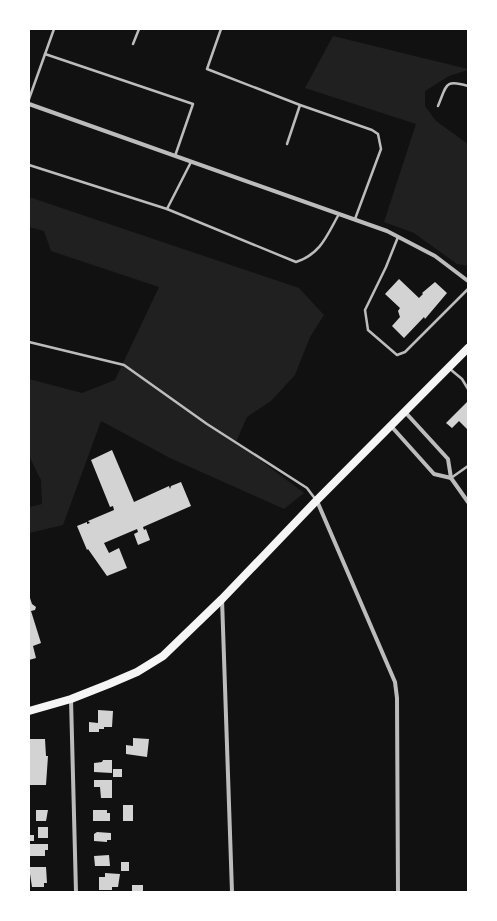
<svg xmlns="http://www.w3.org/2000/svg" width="497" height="921" font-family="'Sofia Sans Condensed',sans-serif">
<rect width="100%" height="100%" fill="#111"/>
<g fill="#202020">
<path d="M 333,36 L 468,69 L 468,70 L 449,76 L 425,91 L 425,106 L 436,121 L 468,144 L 468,266 L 457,264 L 414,233 L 384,222 L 416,124 L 305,88 Z"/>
<path d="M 29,197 L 299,288 L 324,315 L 310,337 L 295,375 L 271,401 L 247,417 L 236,442 L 304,493 L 284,509 L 170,458 L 101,421 L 63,525 L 29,533 L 29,507 L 42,504 L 41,480 L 29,456 L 29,379 L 82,393 L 115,380 L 159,287 L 51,251 L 44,231 L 29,227 Z"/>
</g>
<g fill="#d3d3d3">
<path d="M 399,279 L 419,298 L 423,294 L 422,293 L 435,282 L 447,293 L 425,319 L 424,317 L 404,338 L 392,326 L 400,317 L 398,311 L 400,308 L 385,294 Z"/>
<path d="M 468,401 L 468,430 L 459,421 L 452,428 L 446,423 Z"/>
<path d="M 112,450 L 134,502 L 169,486 L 170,489 L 171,486 L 181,482 L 191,506 L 143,527 L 144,530 L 146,529 L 150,540 L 138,545 L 134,534 L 138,532 L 137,529 L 104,543 L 109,553 L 119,548 L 127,568 L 107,576 L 88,549 L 87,550 L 77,526 L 87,522 L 87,524 L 90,523 L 88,521 L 114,510 L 113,506 L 110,507 L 91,460 Z"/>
<path d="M 29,595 L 32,604 L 36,607 L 35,610 L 31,611 L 41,643 L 33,646 L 36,658 L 29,660 Z"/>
<path d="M 98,710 L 113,711 L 112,727 L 104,727 L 104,729 L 99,729 L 99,732 L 89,732 L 89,722 L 98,723 Z"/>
<path d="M 133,738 L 149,739 L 147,757 L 126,754 L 126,745 L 133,746 Z"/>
<path d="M 29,739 L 45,739 L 46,756 L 48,756 L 46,785 L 29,785 Z"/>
<path d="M 103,760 L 112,760 L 112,773 L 94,772 L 94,763 L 102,762 Z"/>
<rect x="113" y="769" width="9" height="8"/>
<path d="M 94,780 L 112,780 L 112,798 L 101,798 L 100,787 L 94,787 Z"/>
<rect x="123" y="805" width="10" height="16"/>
<path d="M 36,810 L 48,810 L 46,821 L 36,821 Z"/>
<path d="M 93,810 L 107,810 L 107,813 L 110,813 L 110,821 L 93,821 Z"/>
<rect x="38" y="827" width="10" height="11"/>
<path d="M 97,832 L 111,833 L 111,840 L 107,840 L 107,842 L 94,841 L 94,834 Z"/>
<rect x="29" y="835" width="5" height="6"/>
<path d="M 30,844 L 48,844 L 48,850 L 45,850 L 45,856 L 30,856 Z"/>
<path d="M 109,855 L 110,866 L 95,866 L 94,856 Z"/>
<rect x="121" y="862" width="8" height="9"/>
<path d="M 29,867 L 46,867 L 47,883 L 44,883 L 44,887 L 32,887 Z"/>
<path d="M 105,873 L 120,874 L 118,887 L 112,887 L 112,890 L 99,890 L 99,877 L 105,877 Z"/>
<rect x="132" y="885" width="11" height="7"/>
</g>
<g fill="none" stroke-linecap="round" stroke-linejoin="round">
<g stroke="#bcbcbc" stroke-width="2.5">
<path d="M 221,29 L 207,69 L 300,105 L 372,130 L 378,134 L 381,149 L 355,219"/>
<path d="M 133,44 L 139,29"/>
<path d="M 45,54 L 193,104 L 175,156"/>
<path d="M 29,99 L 54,29"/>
<path d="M 438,106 C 447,85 444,79 468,86"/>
<path d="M 287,144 L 300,105"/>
<path d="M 29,165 L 167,209 L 191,162"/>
<path d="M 167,209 L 296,262 C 321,254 327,235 339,214"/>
<path d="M 398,237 L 386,267 L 365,310 L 368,330 L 397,355 L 405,352 L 468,289"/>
<path d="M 29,342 L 124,365 L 207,424 L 307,488 L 316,500"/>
<path d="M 450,369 L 462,379 L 468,389"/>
<path d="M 451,478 L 468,466"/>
</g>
<g stroke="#bcbcbc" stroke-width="4">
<path d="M 29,104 L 387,231 L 435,256 L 468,281"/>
<path d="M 405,412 L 448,459 L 451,478 L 468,502"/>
<path d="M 391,426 L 434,474 L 451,478"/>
<path d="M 317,501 L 395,682 L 397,698 L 398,892"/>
<path d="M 222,599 L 232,892"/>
<path d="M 71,699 L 76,892"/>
</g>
<path stroke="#f5f5f5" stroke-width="8" d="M 29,711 L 71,699 L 109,684 L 137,672 L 163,656 L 222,599 L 317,500 L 468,348"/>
</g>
<rect width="497" height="921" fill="none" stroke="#ffffff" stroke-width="60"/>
</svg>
